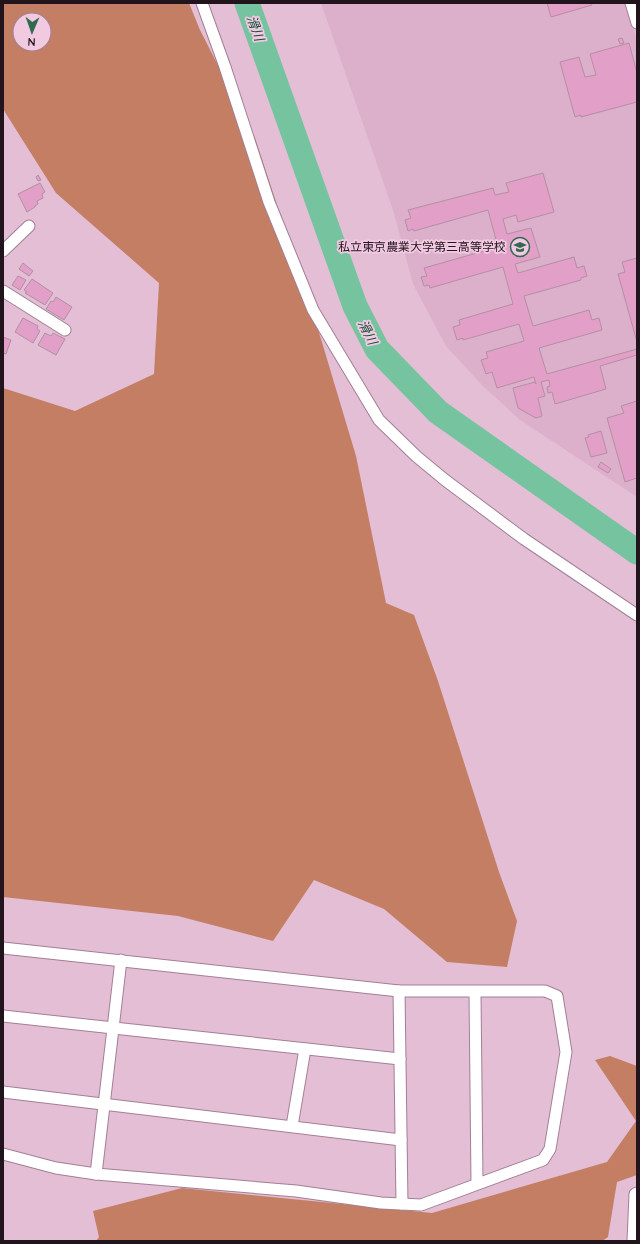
<svg xmlns="http://www.w3.org/2000/svg" width="640" height="1244" font-family="Quicksand,'Noto Sans JP',sans-serif">
<rect width="100%" height="100%" fill="#e3bed4"/>
<path fill="#dcb0ca" d="M 321,3 L 627,3 L 637,41 L 637,497 L 520,420 L 482,385 L 446,346 L 413,284 L 393,210 Z"/>
<g fill="#c47e63" fill-rule="evenodd">
<path d="M 3,3 L 189,3 L 200,30 L 255,138 L 321,339 L 356,456 L 386,603 L 414,615 L 438,681 L 499,872 L 517,921 L 507,967 L 447,962 L 384,909 L 314,880 L 273,941 L 178,916 L 3,897 L 3,388 L 75,411 L 154,374 L 159,283 L 56,193 L 3,109 ZM 20,20 L 44,20 L 44,44 L 20,44 Z"/>
<path d="M 610,1056 L 637,1066 L 637,1175 L 617,1182 L 608,1237 L 602,1241 L 96,1241 L 99,1237 L 93,1211 L 182,1188 L 432,1213 L 607,1162 L 636,1121 L 595,1060 Z"/>
</g>
<g fill="none" stroke-linecap="round" stroke-linejoin="round">
<path stroke="#75c49f" stroke-width="25" d="M 247,3 L 355,306 L 377,349 L 438,412 L 637,552"/>
</g>
<g fill="#e29fc8" stroke="#b38fa4">
<path d="M 547,3 L 591,3 L 592,5 L 551,17 Z"/>
<path d="M 622,38 L 624,43 L 620,44 L 618,39 Z"/>
<path d="M 629,43 L 637,73 L 637,102 L 581,117 L 581,115 L 575,117 L 560,62 L 579,57 L 585,77 L 596,75 L 590,54 Z"/>
<path d="M 543,173 L 554,212 L 518,222 L 516,215 L 503,219 L 507,234 L 531,228 L 540,257 L 515,264 L 518,273 L 574,257 L 577,268 L 584,266 L 587,276 L 581,278 L 581,280 L 524,296 L 533,326 L 589,310 L 592,320 L 599,318 L 602,330 L 539,348 L 547,374 L 637,349 L 637,355 L 600,366 L 606,389 L 555,404 L 552,392 L 548,393 L 547,387 L 550,386 L 549,380 L 541,382 L 545,396 L 538,398 L 542,416 L 536,418 L 518,408 L 513,388 L 535,382 L 536,384 L 534,377 L 497,388 L 492,372 L 486,374 L 481,360 L 488,358 L 486,352 L 524,341 L 519,324 L 463,340 L 463,338 L 457,340 L 453,327 L 460,325 L 459,320 L 513,304 L 503,267 L 430,288 L 429,285 L 424,286 L 421,277 L 427,276 L 424,268 L 498,247 L 488,210 L 414,231 L 413,229 L 408,231 L 405,220 L 411,218 L 408,210 L 493,188 L 495,195 L 509,192 L 506,183 Z"/>
<path d="M 38,175 L 41,180 L 38,181 L 36,177 Z"/>
<path d="M 40,183 L 45,192 L 42,194 L 43,198 L 37,201 L 38,204 L 35,206 L 35,207 L 27,212 L 18,194 Z"/>
<path d="M 637,258 L 637,342 L 618,274 L 625,272 L 622,262 Z"/>
<path d="M 23,263 L 33,271 L 29,276 L 19,269 Z"/>
<path d="M 18,276 L 26,280 L 20,290 L 12,285 Z"/>
<path d="M 32,279 L 53,293 L 45,305 L 25,293 L 27,292 L 24,290 Z"/>
<path d="M 56,297 L 72,307 L 64,320 L 46,309 L 51,301 L 53,302 Z"/>
<path d="M 23,318 L 38,326 L 37,329 L 40,331 L 33,343 L 15,332 Z"/>
<path d="M 45,333 L 51,336 L 53,333 L 65,339 L 56,355 L 38,345 Z"/>
<path d="M 3,337 L 11,340 L 6,354 L 3,353 Z"/>
<path d="M 637,397 L 637,478 L 625,482 L 607,418 L 624,413 L 621,406 L 637,401 Z"/>
<path d="M 601,431 L 607,453 L 591,457 L 585,438 L 589,437 L 588,435 Z"/>
<path d="M 601,462 L 611,469 L 608,473 L 598,467 Z"/>
</g>
<g fill="none" stroke-linecap="round" stroke-linejoin="round">
<g stroke="#a27f94" stroke-width="13">
<g id="minor">
<path d="M 202,3 L 225,67 L 269,202 L 313,310 L 379,420 L 416,456 L 445,480 L 524,539 L 637,615"/>
<path d="M 631,3 L 637,23"/>
<path d="M 3,251 L 29,226"/>
<path d="M 3,291 L 65,330"/>
<path d="M 3,948 L 399,991 L 545,991 L 557,996 L 566,1052 L 550,1149 L 543,1160 L 421,1205 L 381,1203 L 296,1191 L 96,1174 L 56,1168 L 3,1154"/>
<path d="M 399,991 L 402,1204"/>
<path d="M 475,993 L 477,1183"/>
<path d="M 3,1016 L 400,1059"/>
<path d="M 3,1092 L 401,1140"/>
<path d="M 292,1126 L 305,1049"/>
<path d="M 96,1174 L 121,960"/>
<path d="M 633,1241 L 635,1194 L 637,1193"/>
</g>
</g>
<use href="#minor" stroke="#fff" stroke-width="11"/>
</g>
<defs>
<g id="school-ring" transform="scale(1)"><circle r="9.5" fill="#f1cae1" stroke="#326950" stroke-width="1.5"/><path d="M0-5L7-2L0 1L-7-2ZM-4 1L0 2.5L4 1V4Q0 6-4 4Z" fill="#326950"/></g>
</defs>
<g fill-rule="evenodd">
<use href="#school-ring" x="520" y="247"/>
</g>
<g text-anchor="middle" stroke-width="3.5" stroke-linejoin="round" paint-order="stroke">
<g font-size="12" fill="#21141c" stroke="#f1cae1" text-anchor="end">
<text x="506" y="251">私立東京農業大学第三高等学校</text>
</g>
<g font-size="13" font-style="italic" fill="#0e4e35" stroke="#f1cae1">
<text transform="translate(256 28) rotate(70)" y="5">滑川</text>
<text transform="translate(368 332) rotate(63)" y="5">滑川</text>
</g>
</g>
<rect width="640" height="1244" fill="none" stroke="#21141c" stroke-width="8"/>
<g transform="translate(32 32) rotate(182)"><circle r="19" fill="#f1cae1" stroke="#9e8192"/>
<path d="M0-3L7 15L0 10L-7 15Z" fill="#326950"/>
<text y="-6" font-size="11" font-weight="bold" text-anchor="middle" fill="#21141c">N</text>
</g>
</svg>
